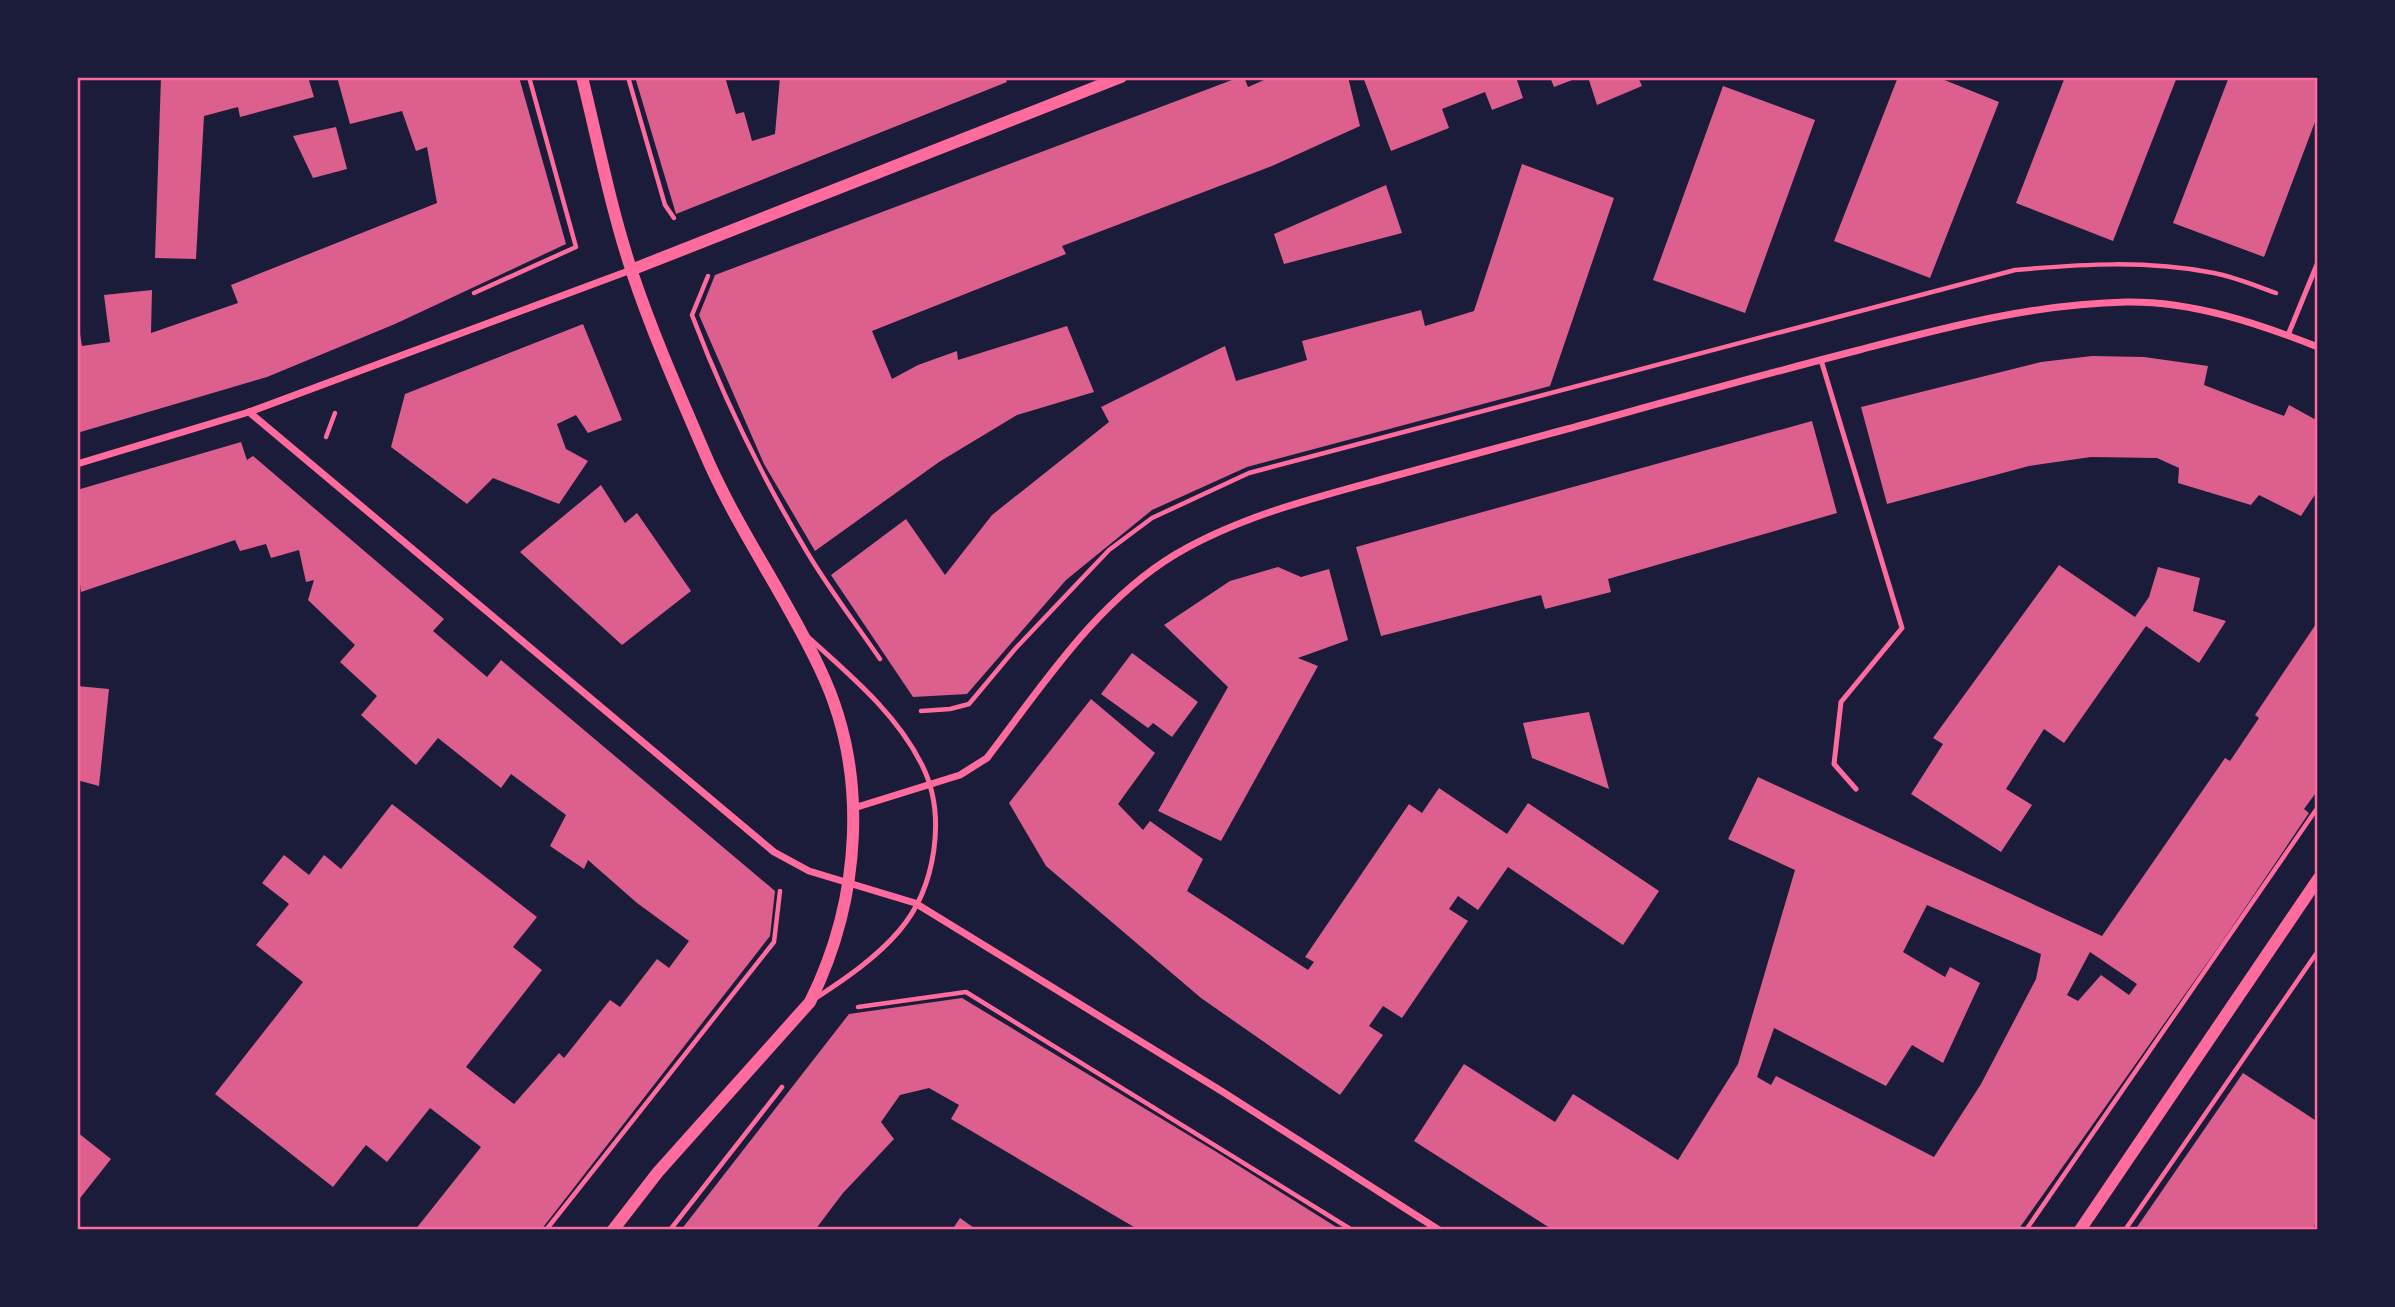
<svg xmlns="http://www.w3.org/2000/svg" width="2395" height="1307" font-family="'Titillium Web',sans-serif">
<rect width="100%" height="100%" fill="#1b1b3a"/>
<g fill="#dd5f8e" fill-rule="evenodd">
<path d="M 161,77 L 308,77 L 314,97 L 240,117 L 238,107 L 204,116 L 196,259 L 155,258 Z"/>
<path d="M 337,77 L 519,77 L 566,244 L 395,324 L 267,377 L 77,433 L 77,316 L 82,346 L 110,342 L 104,295 L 152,290 L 151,333 L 238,303 L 231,285 L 437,203 L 427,147 L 416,151 L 402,111 L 350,124 Z"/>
<path d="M 635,77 L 725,77 L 736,114 L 744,112 L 752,141 L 775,134 L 780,77 L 1005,77 L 1007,82 L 676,214 Z"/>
<path d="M 1240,77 L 1244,77 L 1248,87 L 1271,77 L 1348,77 L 1360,126 L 1272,166 L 1062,246 L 1066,254 L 872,331 L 892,379 L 918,365 L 957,351 L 958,360 L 1067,326 L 1094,392 L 1017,415 L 939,462 L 815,551 L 764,464 L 699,315 L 715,275 Z"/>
<path d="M 1363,77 L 1516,77 L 1523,98 L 1492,110 L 1485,92 L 1442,109 L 1449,128 L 1391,151 Z"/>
<path d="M 1550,77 L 1580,77 L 1554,87 Z"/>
<path d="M 1588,77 L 1638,77 L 1642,86 L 1597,105 Z"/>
<path d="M 1898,77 L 1937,77 L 1999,102 L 1930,278 L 1834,241 Z"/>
<path d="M 2065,77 L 2177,77 L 2113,241 L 2016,203 Z"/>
<path d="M 2229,77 L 2318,77 L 2318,114 L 2264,257 L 2173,223 Z"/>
<path d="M 1723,86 L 1815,120 L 1745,313 L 1653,280 Z"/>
<path d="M 336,127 L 347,169 L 313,178 L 293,136 Z"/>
<path d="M 1522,164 L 1614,198 L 1550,386 L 1247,467 L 1152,510 L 1066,580 L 967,694 L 913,697 L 831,575 L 906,519 L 945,575 L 992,515 L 1109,422 L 1101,407 L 1225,346 L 1236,381 L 1307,360 L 1302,341 L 1421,310 L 1425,326 L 1474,311 Z"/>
<path d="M 1386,185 L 1402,233 L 1284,264 L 1274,234 Z"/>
<path d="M 583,324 L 622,420 L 588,433 L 576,415 L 557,424 L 566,449 L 588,461 L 559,504 L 493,478 L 467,504 L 391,447 L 405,394 Z"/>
<path d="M 2092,356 L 2144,357 L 2208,366 L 2204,385 L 2284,416 L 2289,405 L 2318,421 L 2318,490 L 2301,516 L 2259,495 L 2251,505 L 2178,483 L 2179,468 L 2157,458 L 2091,457 L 2029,466 L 1887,504 L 1861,407 L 2041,362 Z"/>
<path d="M 1812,421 L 1837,513 L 1608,579 L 1611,592 L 1545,609 L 1541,595 L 1381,636 L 1356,547 Z"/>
<path d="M 241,442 L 247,460 L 253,456 L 444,619 L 433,631 L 487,677 L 501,660 L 775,891 L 770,936 L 541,1230 L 415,1230 L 481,1147 L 430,1108 L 387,1162 L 366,1145 L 333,1187 L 215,1094 L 303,982 L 256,945 L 289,904 L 262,883 L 284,855 L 309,875 L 324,855 L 341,869 L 392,804 L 537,917 L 513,947 L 542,970 L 466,1067 L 514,1104 L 559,1053 L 564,1058 L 610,1000 L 620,1007 L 657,959 L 669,968 L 689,941 L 637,903 L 588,860 L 584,869 L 550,846 L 566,815 L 511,774 L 501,788 L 438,738 L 416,765 L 361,715 L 377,696 L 340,662 L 355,645 L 308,600 L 314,580 L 306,582 L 299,550 L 271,558 L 266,544 L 240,551 L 235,540 L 81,592 L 80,584 L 77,585 L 77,490 Z"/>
<path d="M 601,485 L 625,523 L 637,513 L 691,591 L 622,645 L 520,552 Z"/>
<path d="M 2059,565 L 2135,617 L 2149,597 L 2158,567 L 2200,578 L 2193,611 L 2226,621 L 2199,663 L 2146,626 L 2064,743 L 2044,729 L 2006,789 L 2032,805 L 2001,852 L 1911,794 L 1943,744 L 1933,738 Z"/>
<path d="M 1278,567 L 1301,577 L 1329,569 L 1348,640 L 1298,658 L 1318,666 L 1221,841 L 1158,811 L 1228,687 L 1164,625 L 1230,581 Z"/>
<path d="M 2318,621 L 2318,790 L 2304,809 L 2309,813 L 2222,942 L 2018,1230 L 1553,1230 L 1414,1141 L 1464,1064 L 1555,1122 L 1573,1094 L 1678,1160 L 1738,1064 L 1795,870 L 1728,839 L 1758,777 L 2102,936 L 2225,758 L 2230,761 L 2259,718 L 2255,715 ZM 1927,905 L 2041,954 L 2036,979 L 1981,1084 L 1934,1157 L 1776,1076 L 1771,1085 L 1757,1077 L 1774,1028 L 1886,1086 L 1912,1045 L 1943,1063 L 1980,983 L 1950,967 L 1945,977 L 1903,952 ZM 2090,952 L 2137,984 L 2129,995 L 2101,975 L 2078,1001 L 2067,995 Z"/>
<path d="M 1132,653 L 1198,702 L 1172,737 L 1153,723 L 1148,728 L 1101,694 Z"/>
<path d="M 77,686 L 109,689 L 99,786 L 77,780 Z"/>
<path d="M 1091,699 L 1155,753 L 1118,804 L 1143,830 L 1150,821 L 1203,859 L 1187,891 L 1308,970 L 1314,962 L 1305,957 L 1409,804 L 1422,813 L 1439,788 L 1507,834 L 1528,803 L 1659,891 L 1623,945 L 1508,867 L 1478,910 L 1458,896 L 1449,909 L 1468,921 L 1402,1018 L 1383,1006 L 1369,1026 L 1383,1035 L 1340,1095 L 1201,998 L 1046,866 L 1009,803 Z"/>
<path d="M 1589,712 L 1609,789 L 1532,758 L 1523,723 Z"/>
<path d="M 962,998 L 1215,1151 L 1341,1230 L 1139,1230 L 951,1119 L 959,1105 L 929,1088 L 900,1095 L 881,1122 L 894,1139 L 843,1193 L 815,1230 L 681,1230 L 849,1014 Z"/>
<path d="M 2243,1073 L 2318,1122 L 2318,1215 L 2313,1230 L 2135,1230 Z"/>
<path d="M 77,1132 L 111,1159 L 77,1202 Z"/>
<path d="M 960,1218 L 977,1230 L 952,1230 Z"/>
</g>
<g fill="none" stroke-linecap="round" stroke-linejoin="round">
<g stroke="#ff6b9d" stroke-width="4.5">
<path d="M 628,77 L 665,205 L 674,218"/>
<path d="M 708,276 L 692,315 C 723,397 762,477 807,552 C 829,589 856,624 880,659"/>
<path d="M 474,293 L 576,247 L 529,77"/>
<path d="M 326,437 L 335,413"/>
<path d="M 921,711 L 950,709 L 969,704 L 1015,649 L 1109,550 L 1152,518 L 1249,473 L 2015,270 C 2082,264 2147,260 2214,273 C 2235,277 2256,286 2276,293"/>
<path d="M 858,1007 L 966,992 L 1352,1230"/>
<path d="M 546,1230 L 774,942 L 780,891"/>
<path d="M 670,1230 L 782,1087"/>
<path d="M 2026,1230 L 2318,807"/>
<path d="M 2125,1230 L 2318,951"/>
</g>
<g stroke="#ff6b9d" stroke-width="5">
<path d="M 2288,335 L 2318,262"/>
<path d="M 1821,360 L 1902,628 L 1841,702 L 1834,764 L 1856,789"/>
<path d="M 808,637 C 850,675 897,714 922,765 C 947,815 936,888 899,931 C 876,958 845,979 816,998"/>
</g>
<g stroke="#ff6b9d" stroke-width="7">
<path d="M 249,412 L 774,852 L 809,871 L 915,903 L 1223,1092 L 1439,1230"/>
<path d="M 77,464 L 249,412 L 631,270"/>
<path d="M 854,808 L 960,775 L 987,758 C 1043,685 1096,602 1176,554 C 1239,517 1313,498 1383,479 C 1444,462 1506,446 1567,429 C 1665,402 1761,375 1859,350 C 1947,327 2033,304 2126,302 C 2192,301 2257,323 2318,347"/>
</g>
<g stroke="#ff6b9d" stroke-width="12">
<path d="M 582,77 C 598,142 611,209 632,272 C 652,332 678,391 703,449 C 735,526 785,594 820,669 C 870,773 861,899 810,1002 L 658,1172 L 613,1230"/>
<path d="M 631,270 L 1121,77"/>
<path d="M 2080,1230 L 2318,879"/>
</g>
</g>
<rect width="2395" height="1307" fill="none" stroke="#1b1b3a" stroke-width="158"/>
<rect x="79" y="79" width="2237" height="1149" fill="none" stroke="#ff6b9d" stroke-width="2.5"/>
</svg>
